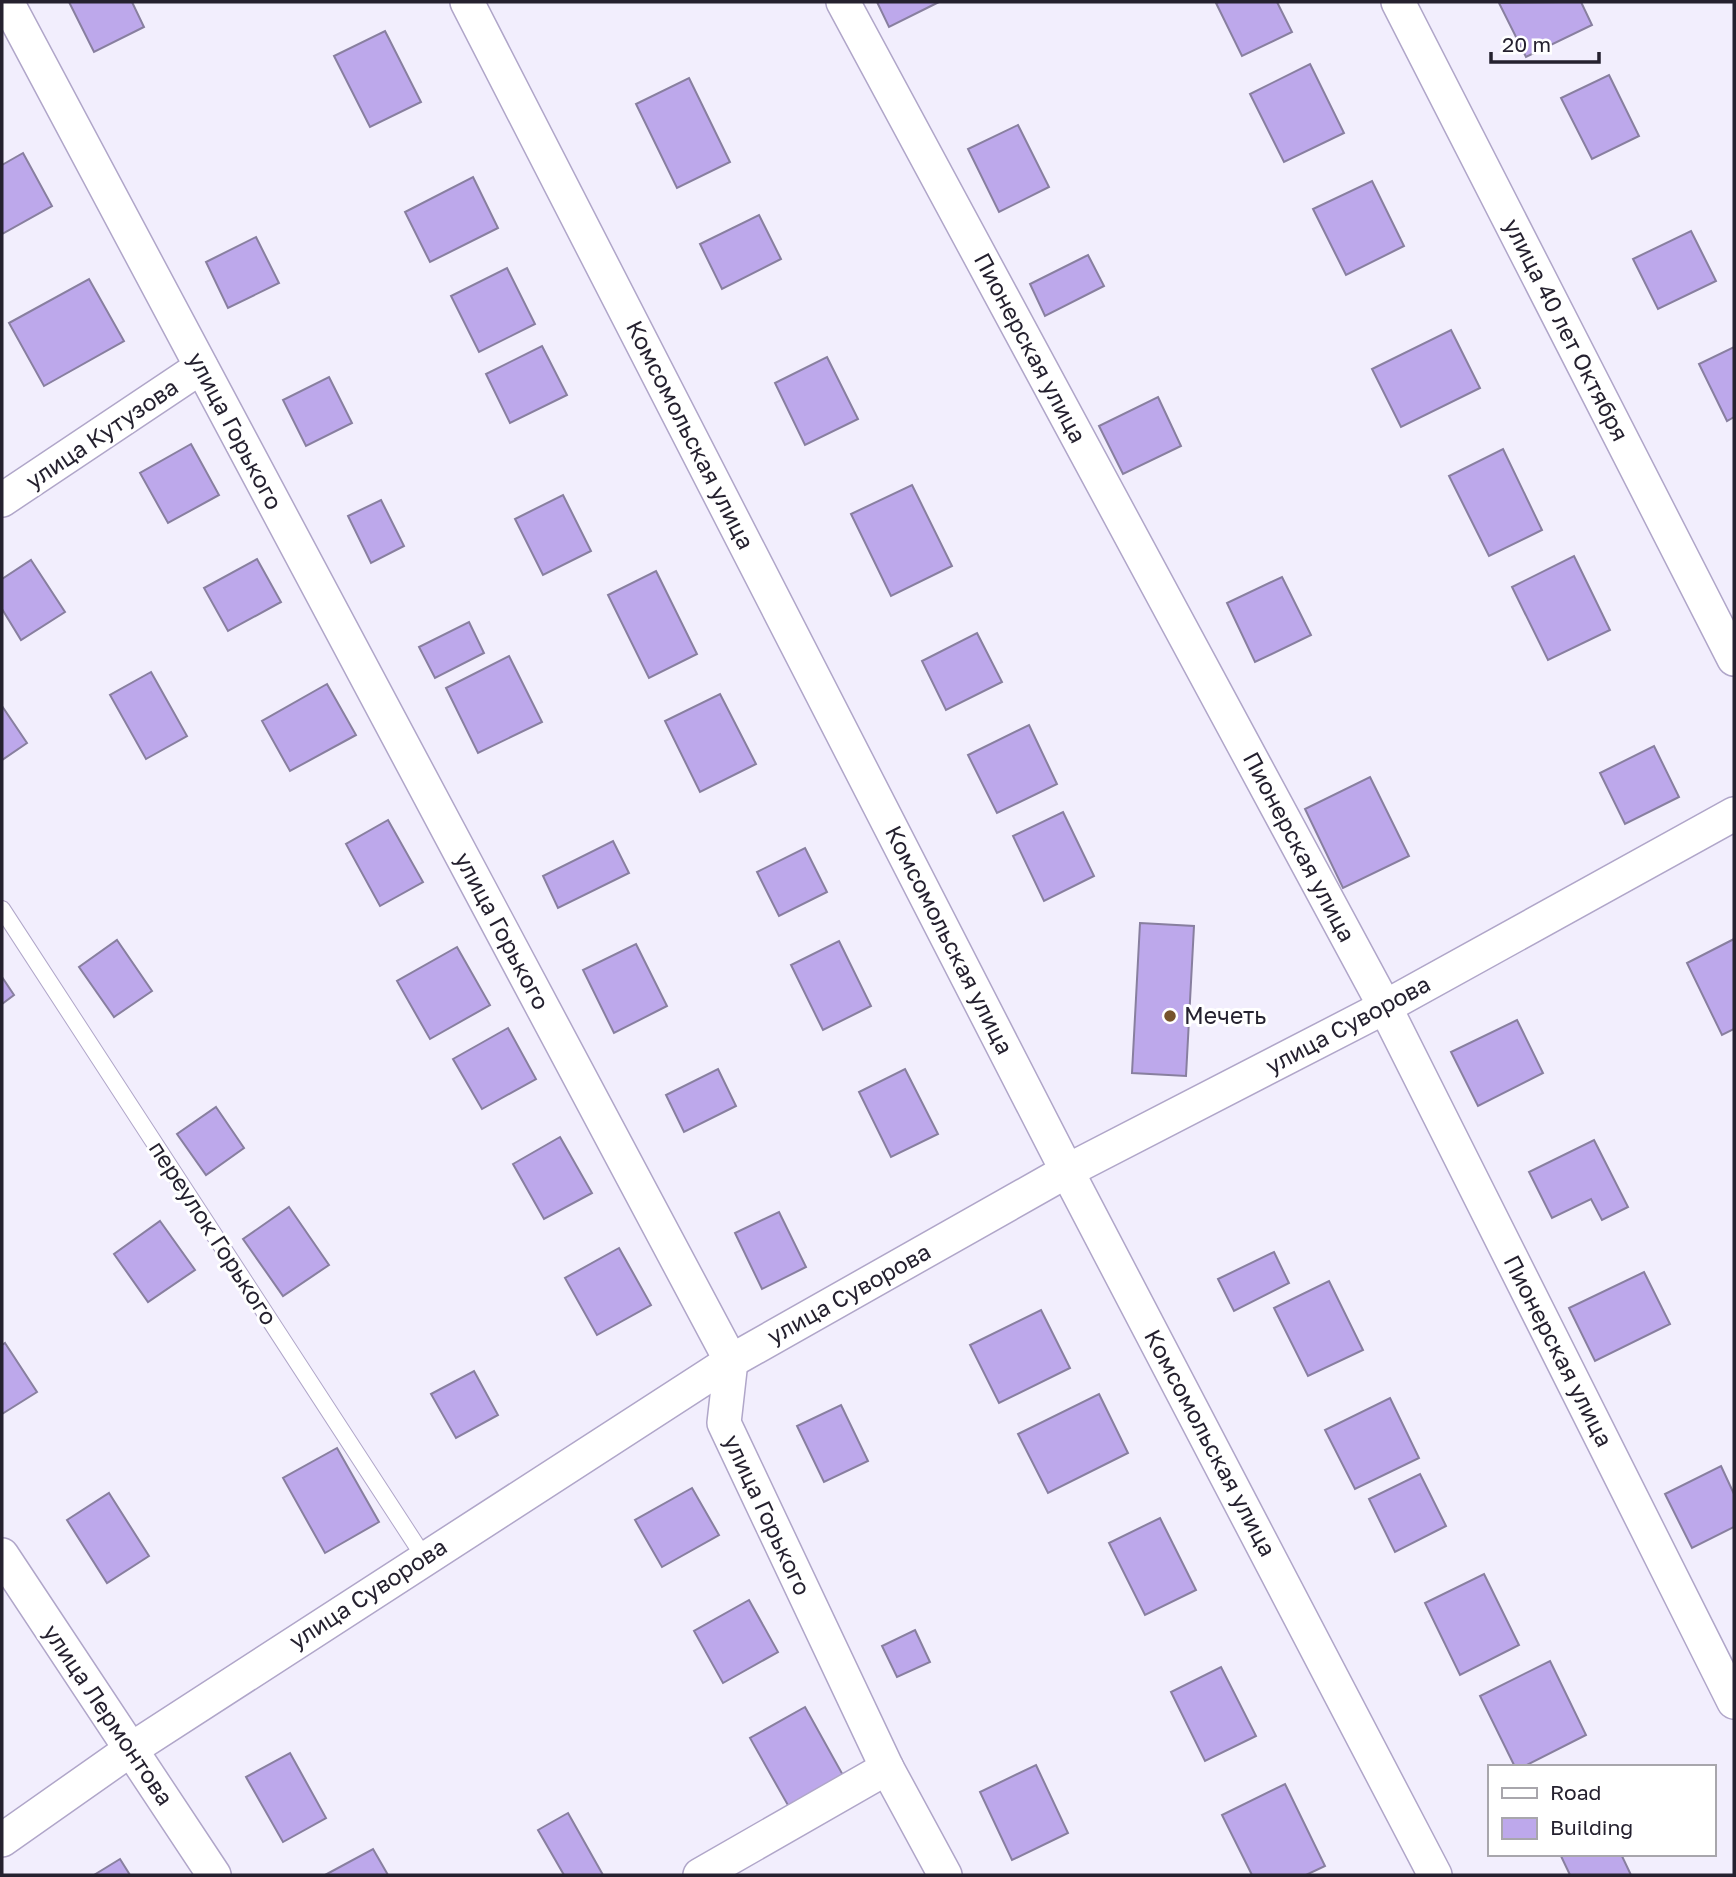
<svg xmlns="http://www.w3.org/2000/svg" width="1736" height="1877" viewBox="0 0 1736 1877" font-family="'Golos Text',sans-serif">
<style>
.building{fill:#bda8eb;stroke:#887f9f;stroke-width:2}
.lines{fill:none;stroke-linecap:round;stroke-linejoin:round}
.service-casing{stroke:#b0a6c9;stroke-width:18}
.minor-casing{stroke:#b0a6c9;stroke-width:36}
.service{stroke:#fff;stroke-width:16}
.minor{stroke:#fff;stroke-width:33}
.poi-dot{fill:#76532c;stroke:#fff;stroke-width:2.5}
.labels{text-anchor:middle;stroke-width:6;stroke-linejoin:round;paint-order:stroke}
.street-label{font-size:23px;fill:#25212f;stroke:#fff}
.poi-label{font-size:23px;fill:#25212f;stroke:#fff;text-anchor:start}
</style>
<rect width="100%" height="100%" fill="#f2eefd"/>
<g class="building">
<polygon points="69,2 132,2 144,27 94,52"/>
<polygon points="877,2 939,2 889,27"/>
<polygon points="1219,2 1277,2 1292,32 1242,56 1216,3"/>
<polygon points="1581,2 1592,25 1526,57 1499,3"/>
<polygon points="385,31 421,102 370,127 334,56"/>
<polygon points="1310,64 1344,133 1284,162 1250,94"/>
<polygon points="1609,75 1639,136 1592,159 1561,98"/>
<polygon points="689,78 730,162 677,188 636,104"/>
<polygon points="1018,125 1049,187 999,212 968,149"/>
<polygon points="23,153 52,206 2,234 2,165"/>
<polygon points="473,177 498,228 430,262 405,212"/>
<polygon points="1372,181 1404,246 1346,275 1313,209"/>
<polygon points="759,215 781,259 722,289 700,244"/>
<polygon points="1691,231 1716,281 1658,309 1633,259"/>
<polygon points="256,237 279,283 228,308 206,262"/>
<polygon points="1088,255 1104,286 1045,316 1030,284"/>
<polygon points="507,268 535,324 479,352 451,296"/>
<polygon points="89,279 124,341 44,386 9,323"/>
<polygon points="1451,330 1480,388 1401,427 1372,369"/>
<polygon points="542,346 567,395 510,423 486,374"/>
<polygon points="1734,347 1734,417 1727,421 1699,364"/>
<polygon points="827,357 858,419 805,445 775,383"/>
<polygon points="329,377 352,423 306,446 283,400"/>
<polygon points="1158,397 1181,446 1123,474 1099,426"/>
<polygon points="191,444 219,495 168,523 140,473"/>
<polygon points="1503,449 1542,530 1489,556 1449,476"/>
<polygon points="912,485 952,566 891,596 851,514"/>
<polygon points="563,495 591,551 543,575 515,519"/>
<polygon points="381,500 404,546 371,563 348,516"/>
<polygon points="1574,556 1610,630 1548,660 1512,587"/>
<polygon points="257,559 281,602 228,631 204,588"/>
<polygon points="31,560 65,612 21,640 2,609 2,579"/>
<polygon points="656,571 697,654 649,678 608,595"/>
<polygon points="1282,577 1311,635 1255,662 1227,603"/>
<polygon points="469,622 484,653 435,678 419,647"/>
<polygon points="977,633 1002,682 946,710 922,661"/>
<polygon points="509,656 542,722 478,753 446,688"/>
<polygon points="151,672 187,736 146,759 110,695"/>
<polygon points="327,684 356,735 290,771 262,721"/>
<polygon points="720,694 756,764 700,792 665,721"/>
<polygon points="2,706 27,743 2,760"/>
<polygon points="1029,725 1057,784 997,813 968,755"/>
<polygon points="1654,746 1679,797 1625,824 1600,773"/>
<polygon points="1370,777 1409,856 1343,888 1305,809"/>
<polygon points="1063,812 1094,876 1044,901 1013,836"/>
<polygon points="388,820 423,882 380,906 346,844"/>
<polygon points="613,841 629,873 558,908 543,876"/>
<polygon points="805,848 827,892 779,916 757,872"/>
<polygon points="1140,923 1194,926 1186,1076 1132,1073"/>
<polygon points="1734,939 1734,1029 1722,1035 1687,963"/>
<polygon points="117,940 152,991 114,1017 79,967"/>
<polygon points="839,941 871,1006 823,1030 791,965"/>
<polygon points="636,944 667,1006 614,1033 583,970"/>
<polygon points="457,947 490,1005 430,1039 397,981"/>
<polygon points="2,977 14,995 2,1004"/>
<polygon points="1517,1020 1543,1073 1478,1106 1451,1052"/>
<polygon points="508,1028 536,1079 482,1109 453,1059"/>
<polygon points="718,1069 736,1106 684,1132 666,1095"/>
<polygon points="905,1069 938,1134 891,1157 859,1092"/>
<polygon points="216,1107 244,1148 206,1175 177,1134"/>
<polygon points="560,1137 592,1193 544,1219 513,1164"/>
<polygon points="1594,1140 1628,1207 1602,1220 1591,1199 1552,1218 1529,1172"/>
<polygon points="289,1207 329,1265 283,1296 243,1239"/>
<polygon points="779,1212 806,1267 762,1289 735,1233"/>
<polygon points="160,1221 195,1270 148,1302 114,1254"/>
<polygon points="619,1248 651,1305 597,1335 565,1278"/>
<polygon points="1274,1252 1289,1283 1234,1311 1218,1279"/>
<polygon points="1644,1272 1670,1324 1595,1361 1569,1308"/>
<polygon points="1329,1281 1363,1350 1308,1376 1274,1308"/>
<polygon points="1041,1310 1070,1368 999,1403 970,1345"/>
<polygon points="5,1343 37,1392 2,1414 2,1345"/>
<polygon points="474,1371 498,1415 456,1438 431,1394"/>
<polygon points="1099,1394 1128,1453 1048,1493 1018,1434"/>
<polygon points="1390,1398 1419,1458 1355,1489 1325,1430"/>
<polygon points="841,1405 868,1461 824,1482 797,1426"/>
<polygon points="337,1448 379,1522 325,1553 283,1478"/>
<polygon points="1721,1466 1734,1494 1734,1527 1692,1548 1665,1494"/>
<polygon points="1420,1474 1446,1526 1395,1552 1369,1499"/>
<polygon points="692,1488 719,1535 662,1567 635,1520"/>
<polygon points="109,1493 149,1556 107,1583 67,1520"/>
<polygon points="1160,1518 1196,1590 1145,1615 1109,1543"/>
<polygon points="1484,1574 1519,1645 1460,1675 1425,1603"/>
<polygon points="749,1600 778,1652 723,1683 694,1631"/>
<polygon points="915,1630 930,1662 897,1677 882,1646"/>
<polygon points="1550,1661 1586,1735 1523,1767 1515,1767 1480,1696"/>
<polygon points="1221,1667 1256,1736 1205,1761 1171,1692"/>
<polygon points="805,1707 844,1777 789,1807 750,1738"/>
<polygon points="290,1753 326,1818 283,1842 246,1777"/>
<polygon points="1036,1765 1068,1833 1012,1860 980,1792"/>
<polygon points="1285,1784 1325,1866 1306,1875 1252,1875 1222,1815"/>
<polygon points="568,1813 603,1875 564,1875 538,1830"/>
<polygon points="373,1849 388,1875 325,1875"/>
<polygon points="1560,1854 1621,1854 1631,1875 1570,1875"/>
<polygon points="120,1859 130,1875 94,1875"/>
</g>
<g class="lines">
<g class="service-casing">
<polyline id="service" points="2,909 424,1557"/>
</g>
<g class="minor-casing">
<g id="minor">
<polyline points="7,2 731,1361 724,1423 887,1768 945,1875"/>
<polyline points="467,2 1067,1171 1435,1875"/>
<polyline points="843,2 1385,1007 1734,1702"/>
<polyline points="1398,2 1734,659"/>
<polyline points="2,500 201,367"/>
<polyline points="2,1555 214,1875"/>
<polyline points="2,1840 130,1750 731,1361 1067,1171 1385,1007 1734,814"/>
<polyline points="700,1875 887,1768"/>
</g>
</g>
<use href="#service" class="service"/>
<use href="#minor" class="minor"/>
</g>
<circle class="poi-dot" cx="1170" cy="1016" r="7"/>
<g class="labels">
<g class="street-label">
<text transform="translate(1566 330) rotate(63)" y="8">улица 40 лет Октября</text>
<text transform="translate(1030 348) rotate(62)" y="8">Пионерская улица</text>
<text transform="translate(235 431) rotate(62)" y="8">улица Горького</text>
<text transform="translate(102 434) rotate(-34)" y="8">улица Кутузова</text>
<text transform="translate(690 435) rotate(63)" y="8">Комсомольская улица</text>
<text transform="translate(1299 847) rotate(62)" y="8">Пионерская улица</text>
<text transform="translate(502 931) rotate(62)" y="8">улица Горького</text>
<text transform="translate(949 940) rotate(63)" y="8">Комсомольская улица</text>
<text transform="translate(1348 1025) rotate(-28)" y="8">улица Суворова</text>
<text transform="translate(213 1233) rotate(57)" y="8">переулок Горького</text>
<text transform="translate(849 1294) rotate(-29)" y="8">улица Суворова</text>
<text transform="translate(1558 1351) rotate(63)" y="8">Пионерская улица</text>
<text transform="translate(1210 1443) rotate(62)" y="8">Комсомольская улица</text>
<text transform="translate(767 1515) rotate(65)" y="8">улица Горького</text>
<text transform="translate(368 1594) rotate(-33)" y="8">улица Суворова</text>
<text transform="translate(108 1715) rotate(56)" y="8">улица Лермонтова</text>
</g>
<g class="poi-label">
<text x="1184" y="1024">Мечеть</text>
</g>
</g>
<rect width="1736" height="1877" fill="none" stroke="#25212f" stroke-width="7"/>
<rect x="1488" y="1765" width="228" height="91" fill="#ffffff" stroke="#a8a6ac" stroke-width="2"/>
<rect x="1502" y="1788" width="35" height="10" fill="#ffffff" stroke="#a8a6ac" stroke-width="2"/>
<text x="1550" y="1800" font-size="21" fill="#25212f">Road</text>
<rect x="1502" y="1818" width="35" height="21" fill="#bda8eb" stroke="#a8a6ac" stroke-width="2"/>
<text x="1550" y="1835" font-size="21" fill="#25212f">Building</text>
<path d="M1491 52v10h108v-10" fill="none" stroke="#25212f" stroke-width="3.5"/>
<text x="1502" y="52" font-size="21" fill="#25212f" stroke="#ffffff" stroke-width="5" paint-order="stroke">20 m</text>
</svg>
